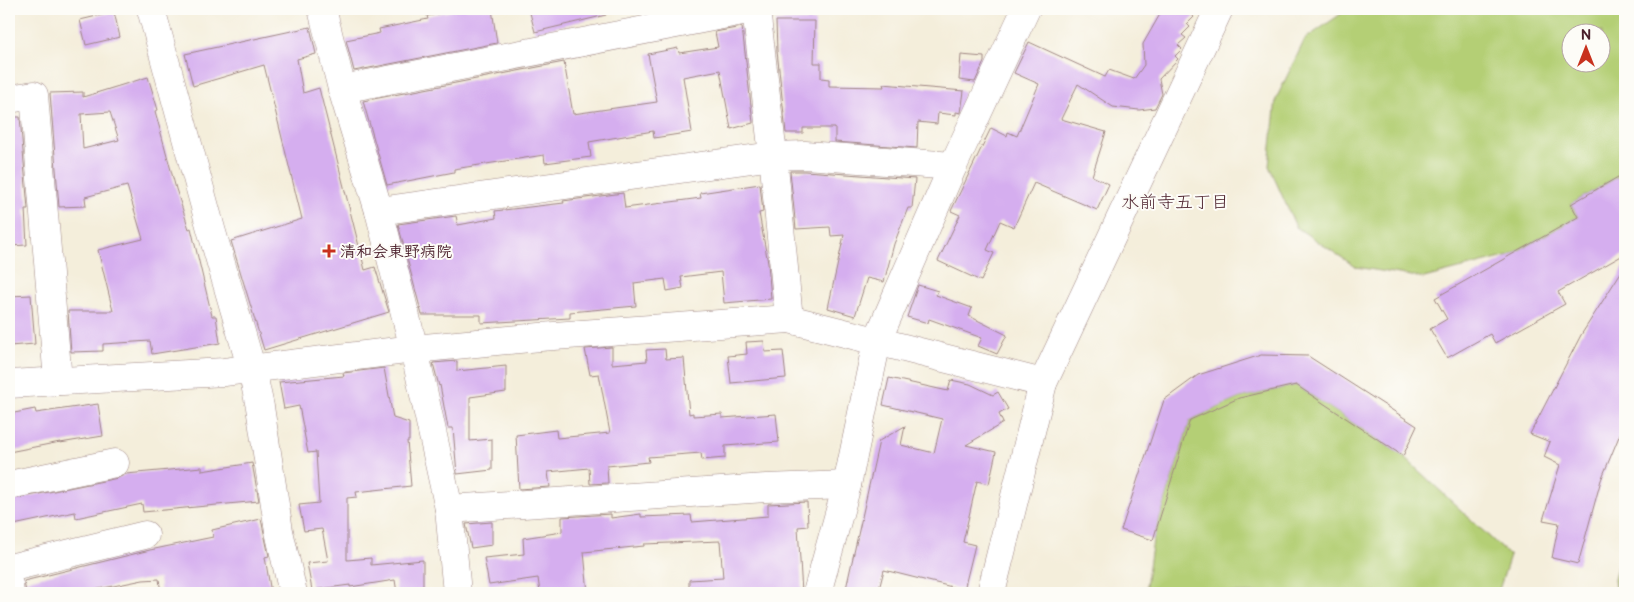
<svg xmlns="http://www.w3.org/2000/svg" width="1634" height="602" viewBox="0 0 1634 602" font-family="'Balsamiq Sans','Klee One',sans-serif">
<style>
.pitch{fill:#b4cf74;stroke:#7f7750;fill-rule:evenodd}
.building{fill:#d5aeef;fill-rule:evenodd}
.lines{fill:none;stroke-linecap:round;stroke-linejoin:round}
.minor-casing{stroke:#9f8683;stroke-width:29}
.minor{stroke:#fff;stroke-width:28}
.poi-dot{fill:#c8321e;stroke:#fdfcf7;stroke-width:2}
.labels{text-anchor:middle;stroke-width:4;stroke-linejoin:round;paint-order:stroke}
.poi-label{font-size:16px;font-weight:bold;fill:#4a1f2b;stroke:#fdfcf7;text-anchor:start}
.neighbourhood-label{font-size:18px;fill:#4a1f2b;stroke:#fdfcf7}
</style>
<rect width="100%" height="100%" fill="#fdfcf7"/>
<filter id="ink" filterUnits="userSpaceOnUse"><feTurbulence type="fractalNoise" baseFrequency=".02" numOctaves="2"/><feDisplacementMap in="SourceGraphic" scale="10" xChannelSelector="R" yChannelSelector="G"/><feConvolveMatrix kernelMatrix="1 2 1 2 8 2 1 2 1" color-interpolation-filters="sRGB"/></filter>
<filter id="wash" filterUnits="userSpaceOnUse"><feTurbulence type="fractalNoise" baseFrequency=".0096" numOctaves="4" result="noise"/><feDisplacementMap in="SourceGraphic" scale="20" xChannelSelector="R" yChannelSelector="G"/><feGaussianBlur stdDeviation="1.12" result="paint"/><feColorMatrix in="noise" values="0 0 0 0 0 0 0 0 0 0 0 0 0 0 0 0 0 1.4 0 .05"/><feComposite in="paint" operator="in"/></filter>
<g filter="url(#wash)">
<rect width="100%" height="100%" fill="#f4eedb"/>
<g class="pitch">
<path d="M 1348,9 L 1625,9 L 1625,173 L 1571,204 L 1578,217 L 1509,256 L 1424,278 L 1356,267 L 1296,227 L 1269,166 L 1276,99 L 1305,39 ZM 1572,32 L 1602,32 L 1602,62 L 1572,62 Z"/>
<polygon points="1296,385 1403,456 1510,556 1498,593 1145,593 1153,540 1190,420 1239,398"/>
<polygon points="1625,536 1625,593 1616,593 1614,579"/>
</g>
<g id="blocks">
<g class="building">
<polygon points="461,9 492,9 497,43 354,71 346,40 380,33 379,29 428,19 427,16"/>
<polygon points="529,9 606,9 606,15 535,32"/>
<polygon points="1163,9 1186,9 1194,17 1187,24 1190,27 1182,35 1186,38 1178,45 1182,49 1175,56 1178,59 1159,79 1162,94 1155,108 1139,110 1113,107 1078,84 1061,119 1106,132 1092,176 1109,184 1097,210 1034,183 1014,227 1000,221 987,250 994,253 981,281 938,261 960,215 951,211 991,128 1007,136 1008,132 1017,136 1039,84 1014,73 1029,42 1105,77 1109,70 1134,79 1144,65 1143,44"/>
<polygon points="114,12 120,37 86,45 80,20"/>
<polygon points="776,21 815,21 814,63 821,63 821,78 829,79 829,86 884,87 883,84 964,91 961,113 956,112 956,115 938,113 937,124 918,122 917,148 835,142 835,128 803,128 803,133 786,133 777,51"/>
<polygon points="310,27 316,54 297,59 303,93 319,88 365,270 375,267 389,312 264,350 231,241 302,219 264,65 193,86 185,54"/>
<polygon points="742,27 753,123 731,129 720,70 683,77 692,132 654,138 653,131 589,142 591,157 545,163 544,155 454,169 454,172 387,185 363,101 564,62 573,114 657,102 648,54 678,48 679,53 718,47 715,32"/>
<polygon points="961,55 984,57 984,62 975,82 959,80"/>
<path d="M 148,77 L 158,110 L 155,111 L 176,189 L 189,229 L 191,228 L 212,316 L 216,316 L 220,343 L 152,354 L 150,341 L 103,344 L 103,351 L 71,352 L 68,311 L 113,311 L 98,250 L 143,239 L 127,186 L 85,197 L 86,206 L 59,207 L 50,93 L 83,92 L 83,97 ZM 110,112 L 119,140 L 83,149 L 81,114 Z"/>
<polygon points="9,117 20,117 28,209 25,209 27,245 9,246"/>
<polygon points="790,171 805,171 915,179 912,208 908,208 894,244 884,282 867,278 855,316 828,308 844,235 831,236 830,227 796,229"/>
<polygon points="1625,173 1625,254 1558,292 1565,304 1495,343 1490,334 1447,358 1430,329 1447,319 1435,298 1578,217 1571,204"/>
<polygon points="760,184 763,212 759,213 768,263 771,299 724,303 721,272 681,277 683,288 667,291 665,279 634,283 636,306 570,312 570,318 481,323 481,315 422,315 398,224 456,216 458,225 496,218 495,211 564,203 563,201 623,193 625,208 701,198 700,193"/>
<polygon points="1625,266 1625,422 1601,480 1578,564 1552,558 1559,523 1543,520 1560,465 1544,457 1550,442 1530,434 1581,335"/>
<polygon points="918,285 938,291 936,295 972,308 969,316 1007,335 997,354 978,346 982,338 929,319 928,323 907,317"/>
<polygon points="31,295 35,344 9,346 9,296"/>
<polygon points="764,341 765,352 783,351 786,378 731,383 728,356 747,354 746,342"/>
<polygon points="612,347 612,364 647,361 646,350 665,349 666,359 684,358 689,414 693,413 693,416 722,414 722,418 776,414 779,442 725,446 725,458 702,460 701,453 648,457 649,462 607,466 608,483 590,484 589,468 548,472 550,487 519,489 516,435 556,430 557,438 610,433 599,374 590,375 585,349"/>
<polygon points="1261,355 1308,356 1417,426 1403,456 1296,385 1239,398 1190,420 1153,540 1121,530 1164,400 1198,375"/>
<polygon points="457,361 457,371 506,366 506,392 470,397 470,441 492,439 492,470 457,474 453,428 448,428 440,385 439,386 433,363"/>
<polygon points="384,368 393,418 409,423 409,441 407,441 411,486 356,492 357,497 347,498 347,560 371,558 371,565 423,560 423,593 397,593 395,580 350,587 350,585 312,590 307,563 328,561 322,529 304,531 299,505 319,503 316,452 308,453 299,406 284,409 279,382 344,376 343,373"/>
<polygon points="889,378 948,391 951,380 970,384 993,395 998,392 1008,409 999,414 1003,423 966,445 996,452 989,484 977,481 963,542 975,545 964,590 884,570 878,593 845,593 879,441 905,426 901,445 934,453 942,419 883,405"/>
<polygon points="98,404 103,436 60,443 60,442 9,452 9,414 35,409 36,413"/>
<polygon points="252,463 259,501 143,512 142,504 76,518 75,512 9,526 9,500 118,478 126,474 202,467 202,471"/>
<polygon points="807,502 808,526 798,527 802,593 689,593 689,580 723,578 720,541 644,544 644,546 584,552 588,593 540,593 538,578 489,585 484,558 524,554 523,538 562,532 562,517 611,514 611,518 641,514 641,517 691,515 692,522 768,516 768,504"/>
<polygon points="261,519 269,556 265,557 271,593 161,593 159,579 143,580 79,593 26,593 24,581 150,550 213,537 212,530"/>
<polygon points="492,522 492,545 471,548 466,524"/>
</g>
</g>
</g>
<g filter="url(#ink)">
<use href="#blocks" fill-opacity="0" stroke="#9f8683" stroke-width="1"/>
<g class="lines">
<g class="minor-casing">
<g id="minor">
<polyline points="151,9 211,229 252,370 260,407 279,531 293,593"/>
<polyline points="322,9 342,89 379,211 414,349 449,509 457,593"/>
<polyline points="756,9 773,156 789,319"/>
<polyline points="342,89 753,9"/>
<polyline points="9,99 34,95 58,381"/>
<polyline points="379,211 773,156 805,155 953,166"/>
<polyline points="9,384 224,372 414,349 540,337 789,319 1043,383"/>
<polyline points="9,485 115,463"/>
<polyline points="449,509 766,488 847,485"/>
<polyline points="9,568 145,535"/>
<polyline points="9,585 10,593"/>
<polyline points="817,593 847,485 877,341 953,166 1026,9"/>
<polyline points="991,593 1043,383 1219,9"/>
</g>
</g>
<use href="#minor" class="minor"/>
</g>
</g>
<path class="poi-dot" d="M326.5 243.5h5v5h5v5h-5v5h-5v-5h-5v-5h5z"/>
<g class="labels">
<g class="poi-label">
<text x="340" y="257">清和会東野病院</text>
</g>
<g class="neighbourhood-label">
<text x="1175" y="208">水前寺五丁目</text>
</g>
</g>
<rect width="1634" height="602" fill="none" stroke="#fdfcf7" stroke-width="30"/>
<g transform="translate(1586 48)"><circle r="24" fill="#fdfcf7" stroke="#b5a4a5"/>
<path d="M0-4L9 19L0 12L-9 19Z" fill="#c8321e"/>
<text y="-8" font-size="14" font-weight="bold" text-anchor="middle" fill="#4a1f2b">N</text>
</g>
</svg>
